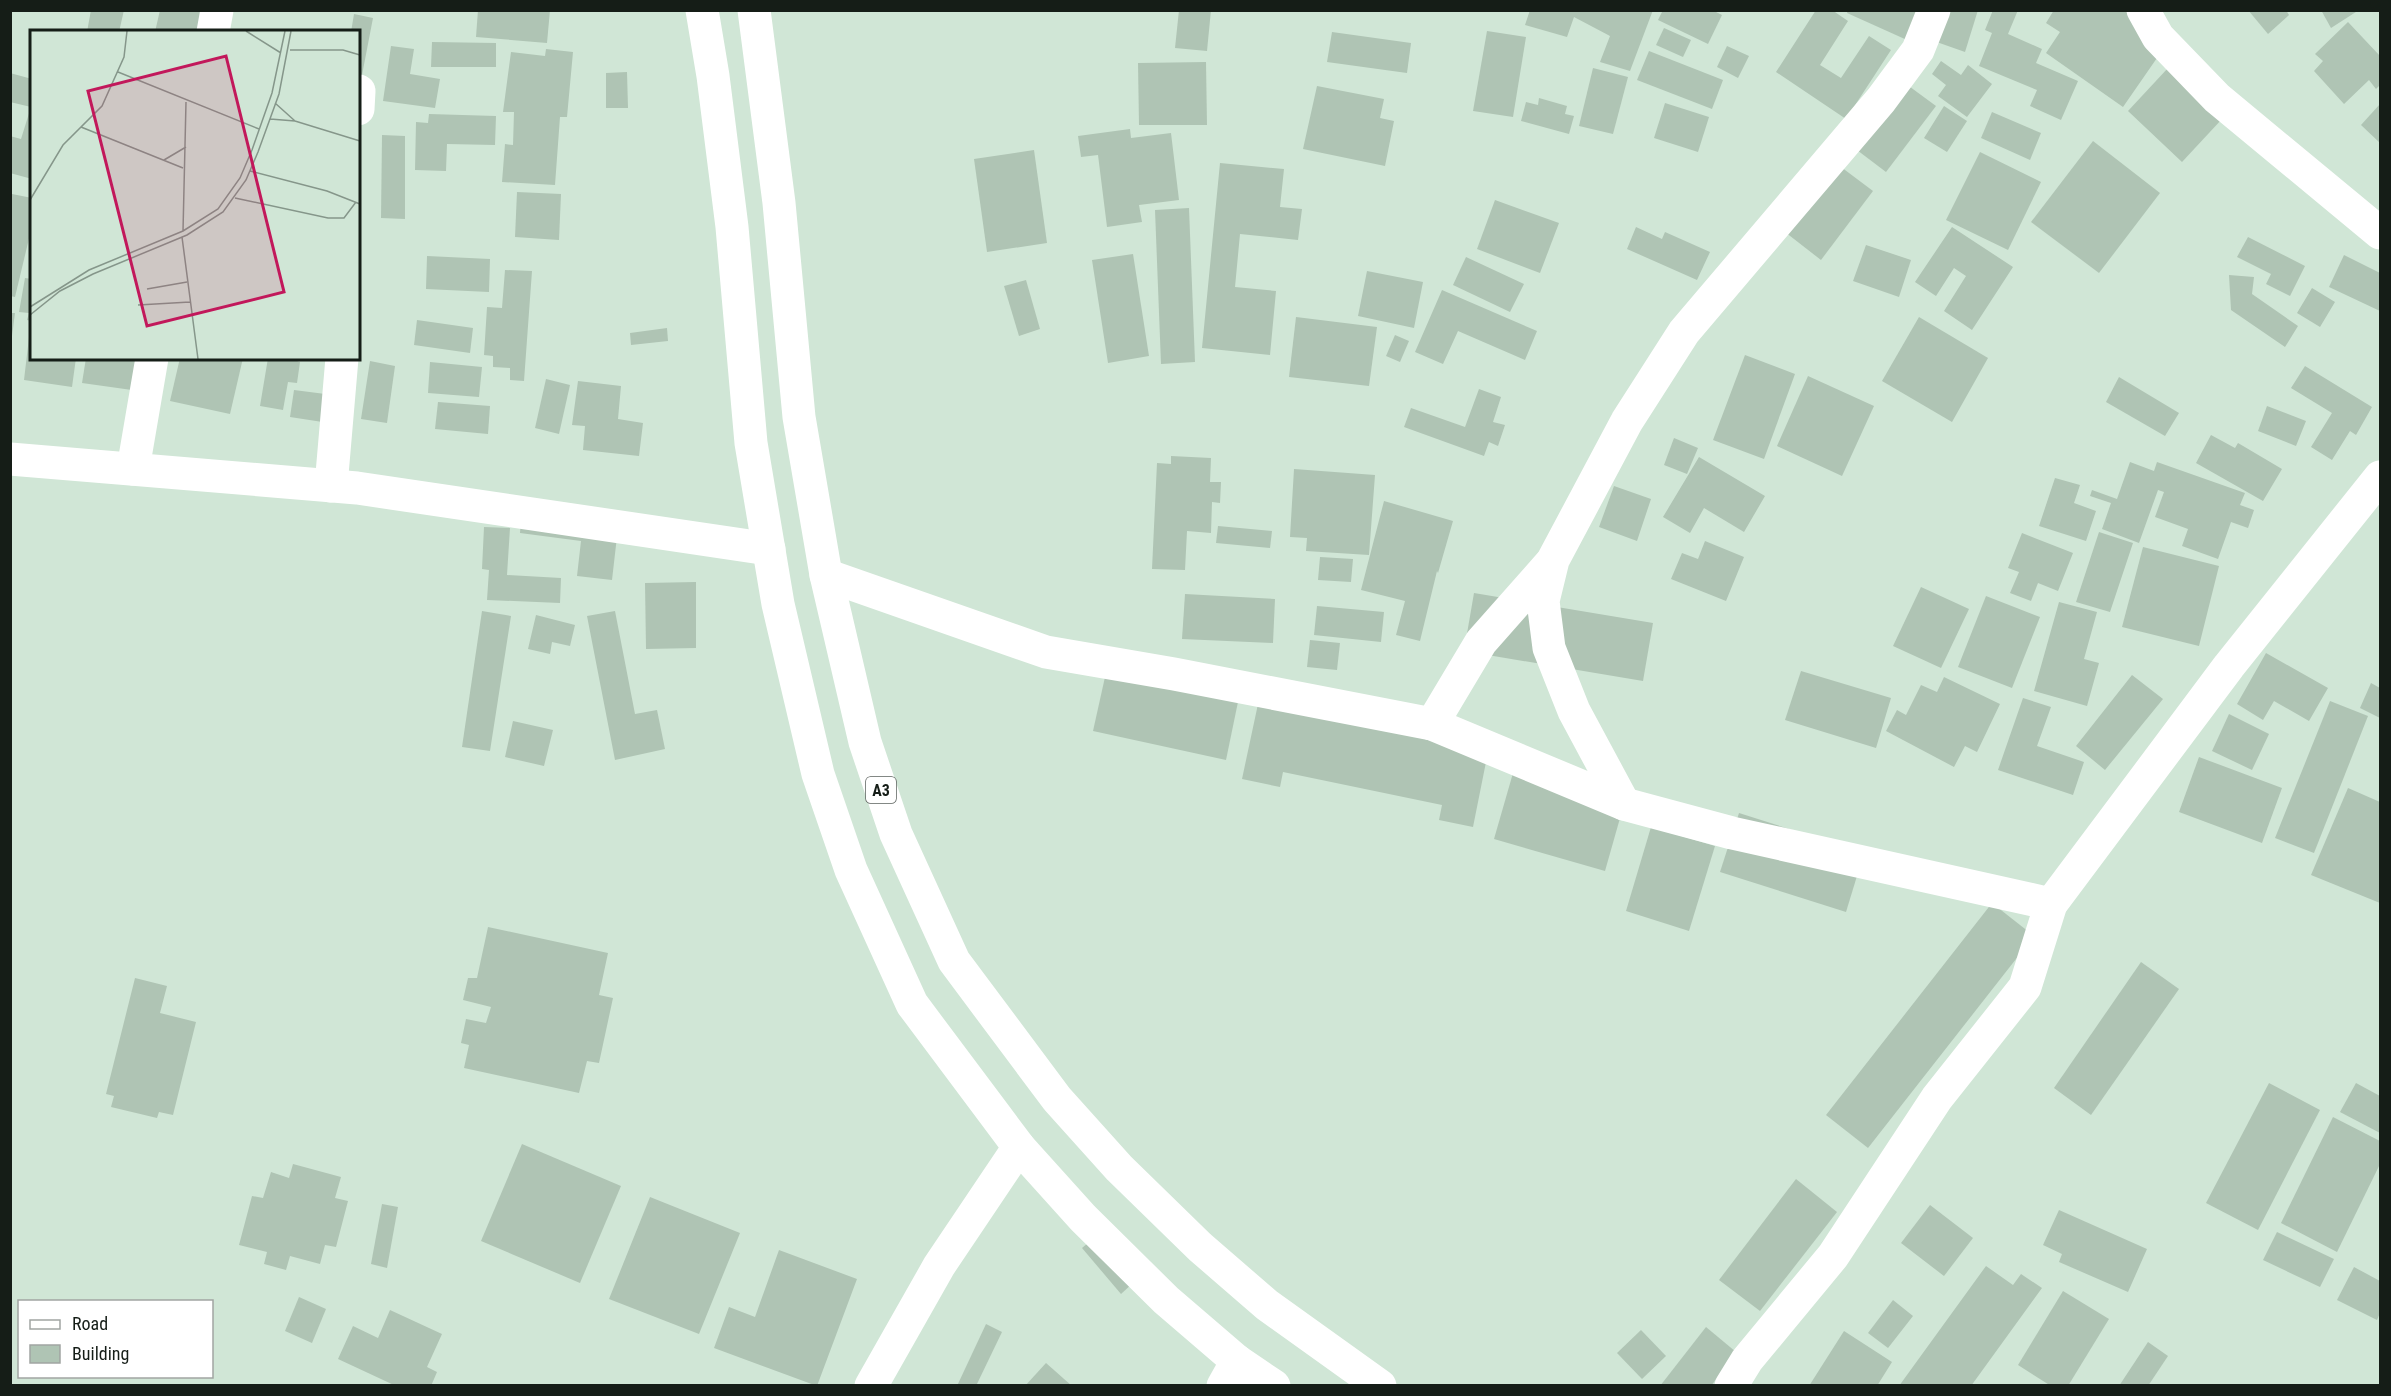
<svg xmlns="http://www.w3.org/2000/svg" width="2391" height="1396" viewBox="0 0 2391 1396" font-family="'Roboto Condensed',sans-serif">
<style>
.building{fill:#afc4b4}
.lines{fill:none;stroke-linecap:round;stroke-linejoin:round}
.minor{stroke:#fff;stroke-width:33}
.highway{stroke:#fff;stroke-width:33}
.labels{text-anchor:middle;stroke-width:4.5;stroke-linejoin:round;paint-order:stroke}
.shield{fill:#fff;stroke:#5b615d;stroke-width:1.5}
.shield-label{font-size:16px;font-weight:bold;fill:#151d17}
.inset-road{fill:none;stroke:#85968a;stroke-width:1.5}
.view{fill:#c2185b;fill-opacity:0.15;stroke:#c2185b;stroke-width:3}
.inset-edge{fill:none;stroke:#151d17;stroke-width:3}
</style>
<rect width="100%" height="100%" fill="#d0e6d6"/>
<g class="building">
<polygon points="91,10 124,10 119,32 87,32"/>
<polygon points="160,10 210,10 205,32 155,32"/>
<polygon points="478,10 550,10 547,43 476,37"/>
<polygon points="1179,10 1211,10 1207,51 1175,48"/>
<polygon points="1530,10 1653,10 1630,71 1600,62 1610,36 1574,17 1567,37 1525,25"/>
<polygon points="1663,10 1712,10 1722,15 1708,44 1658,20"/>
<polygon points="1816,10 1832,10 1848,21 1820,65 1841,78 1869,36 1891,50 1846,119 1776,72"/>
<polygon points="1848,10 1921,10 1907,40 1847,13"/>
<polygon points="1941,10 1978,10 1965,52 1931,40"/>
<polygon points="1993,10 2018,10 2008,34 2042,49 2036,63 2078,81 2061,120 2030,106 2037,90 1979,66 1992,33 1985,30"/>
<polygon points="2054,10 2144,10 2175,32 2123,107 2046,53 2060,32 2046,23"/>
<polygon points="2248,10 2286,10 2289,15 2268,34"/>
<polygon points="2321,10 2359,10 2331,28"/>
<polygon points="354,14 373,18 362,75 358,74 358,32 351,32"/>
<polygon points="2348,22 2380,56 2380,85 2376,89 2369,80 2344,104 2314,71 2323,61 2315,54"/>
<polygon points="1664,28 1691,40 1683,57 1656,45"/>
<polygon points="1487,31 1526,37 1513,117 1473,111"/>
<polygon points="1332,32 1411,43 1407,73 1327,62"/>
<polygon points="432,42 496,43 496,67 431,67"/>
<polygon points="391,46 414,49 410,74 440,79 435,108 383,101"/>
<polygon points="1727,46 1749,56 1738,78 1717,67"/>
<polygon points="546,49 573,52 567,117 560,117 555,185 502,182 505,144 513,145 514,112 503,112 511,52 545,56"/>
<polygon points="1649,51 1723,80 1712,109 1637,80"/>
<polygon points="1941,61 1961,75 1968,65 1992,84 1967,117 1938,96 1946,85 1932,74"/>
<polygon points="1206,62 1207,125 1139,125 1138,63"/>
<polygon points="1593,68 1628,77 1613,134 1579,126"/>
<polygon points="2168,68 2222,119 2182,162 2128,111"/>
<polygon points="627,72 628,108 606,108 606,73"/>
<polygon points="10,73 32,79 32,179 10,173 10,136 21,139 31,107 10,102"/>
<polygon points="1902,81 1936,106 1886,172 1853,147"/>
<polygon points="1317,86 1384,99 1380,118 1394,121 1385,166 1303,149"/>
<polygon points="1539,98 1567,106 1565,114 1574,116 1569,134 1521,121 1526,102 1538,105"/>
<polygon points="1665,103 1709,117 1698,152 1654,138"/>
<polygon points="2380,104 2380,143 2361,125"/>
<polygon points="1944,106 1967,121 1947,152 1924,138"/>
<polygon points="1992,112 2041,133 2030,160 1981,138"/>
<polygon points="429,114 496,116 495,145 447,144 446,171 415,170 416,122 428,123"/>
<polygon points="1130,129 1131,138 1171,133 1179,200 1139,205 1142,222 1107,227 1098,155 1081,157 1078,136"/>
<polygon points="382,135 405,136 405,219 381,218"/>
<polygon points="2093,141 2160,193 2099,273 2031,222"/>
<polygon points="1034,150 1047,243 987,252 974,159"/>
<polygon points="1980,152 2041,182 2008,250 1946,220"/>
<polygon points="1220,163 1284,169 1280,207 1302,209 1298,240 1240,234 1235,287 1276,291 1270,355 1202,348"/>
<polygon points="1837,164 1873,191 1821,260 1785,232"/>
<polygon points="517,192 561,194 559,240 515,237"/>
<polygon points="12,194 32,198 32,226 15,297 10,296"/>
<polygon points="1495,200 1559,223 1540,273 1477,249"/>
<polygon points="1189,208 1195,362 1161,364 1155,210"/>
<polygon points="1636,227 1662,239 1665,232 1710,252 1697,280 1627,249"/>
<polygon points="1952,227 2013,267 1972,330 1944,311 1966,276 1954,268 1936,296 1915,282"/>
<polygon points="2248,237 2305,266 2290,296 2266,284 2271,274 2237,257"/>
<polygon points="1866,245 1911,260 1899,297 1853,281"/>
<polygon points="1133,254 1149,356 1108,363 1092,260"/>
<polygon points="2344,255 2380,273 2380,311 2329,287"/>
<polygon points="427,256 490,259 489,292 426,289"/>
<polygon points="1466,257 1524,284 1510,312 1453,285"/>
<polygon points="505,270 532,271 524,381 510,380 510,368 493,367 493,356 484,355 487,307 502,308"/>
<polygon points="1367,271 1423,282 1414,328 1358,316"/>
<polygon points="2229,275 2254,277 2252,294 2298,326 2285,347 2231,310"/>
<polygon points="25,278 32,279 32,321 27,320 29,313 19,312"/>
<polygon points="1026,280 1040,329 1019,336 1004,286"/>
<polygon points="2312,288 2335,302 2320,327 2297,313"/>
<polygon points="1442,290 1537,331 1525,360 1458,331 1443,364 1415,352"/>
<polygon points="10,313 15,313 12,336 10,336"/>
<polygon points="1296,317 1377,327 1369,386 1289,377"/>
<polygon points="1919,317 1988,358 1952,422 1882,381"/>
<polygon points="417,320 473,328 470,353 414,345"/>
<polygon points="667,328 668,341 631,345 630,333"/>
<polygon points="30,329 32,358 76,358 72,387 24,380"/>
<polygon points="1395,335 1409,341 1400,362 1386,356"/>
<polygon points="1745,355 1795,374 1764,459 1713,440"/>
<polygon points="86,358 144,358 139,391 82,383"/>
<polygon points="180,358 243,358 230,414 170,401"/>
<polygon points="268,358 288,358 300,362 297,383 288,382 283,410 260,406"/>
<polygon points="370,361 395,366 387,423 361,419"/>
<polygon points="430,362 482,367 479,397 428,393"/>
<polygon points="2305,366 2372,407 2356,435 2350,431 2332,460 2311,447 2332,413 2291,388"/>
<polygon points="1808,376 1874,406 1842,476 1777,446"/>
<polygon points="2119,377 2179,413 2165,436 2106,402"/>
<polygon points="546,379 570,385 559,434 535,428"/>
<polygon points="578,381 621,386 618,419 643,423 639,456 583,450 585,426 572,425"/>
<polygon points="1479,389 1501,397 1493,422 1505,425 1498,446 1489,442 1484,456 1404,427 1411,408 1465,427"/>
<polygon points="294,390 333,395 329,423 290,417"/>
<polygon points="438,402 490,406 488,434 435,429"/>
<polygon points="2267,406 2306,421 2296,446 2258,431"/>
<polygon points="2211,435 2235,448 2238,443 2282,469 2263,501 2196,463"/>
<polygon points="1674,438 1698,448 1687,474 1664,465"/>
<polygon points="1171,456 1211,458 1210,482 1221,482 1220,503 1212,502 1211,533 1187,531 1185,570 1152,569 1157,463 1171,464"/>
<polygon points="1699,457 1765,496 1744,532 1704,508 1690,533 1663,517"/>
<polygon points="2130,462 2154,471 2157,462 2245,493 2240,505 2254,510 2248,528 2231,522 2218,559 2182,546 2188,529 2155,517 2164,492 2158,490 2139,543 2102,529 2111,503 2090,496 2092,490 2117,499"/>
<polygon points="1294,469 1375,475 1369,555 1306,551 1307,538 1290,537"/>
<polygon points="2055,478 2080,485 2074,503 2096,511 2086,541 2039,526"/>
<polygon points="1614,486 1651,499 1637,541 1599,527"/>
<polygon points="1384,501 1453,521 1438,573 1437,571 1420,641 1396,635 1405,601 1361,590"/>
<polygon points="522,507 619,519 612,580 577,576 581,541 520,533"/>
<polygon points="1218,526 1272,531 1270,548 1216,543"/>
<polygon points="484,527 510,528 507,575 561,578 560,603 487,600 489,570 482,569"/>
<polygon points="2099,532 2133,543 2110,612 2076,602"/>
<polygon points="2022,533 2073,553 2058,591 2038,583 2031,601 2010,593 2019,572 2008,568"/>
<polygon points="1705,541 1744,557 1726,601 1671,579 1682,553 1698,559"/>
<polygon points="2143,547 2219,566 2199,646 2122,627"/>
<polygon points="1320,557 1353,559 1351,582 1318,580"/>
<polygon points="696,582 696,648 646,649 645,583"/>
<polygon points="1921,587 1969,609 1941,668 1893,646"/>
<polygon points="1474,593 1653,623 1643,681 1464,651"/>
<polygon points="1185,594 1275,599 1273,643 1182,639"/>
<polygon points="1986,596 2040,617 2012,688 1958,667"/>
<polygon points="2059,602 2097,612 2084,659 2099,663 2087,706 2034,691"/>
<polygon points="1317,606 1384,612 1381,642 1314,635"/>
<polygon points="482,611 511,616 490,751 462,747"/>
<polygon points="615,611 635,714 657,710 665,749 615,760 587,616"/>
<polygon points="536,615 575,625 570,646 552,642 550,654 528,649"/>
<polygon points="1310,640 1340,643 1337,670 1307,667"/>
<polygon points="2266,653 2328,688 2309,721 2274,701 2263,720 2237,704"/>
<polygon points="1107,668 1239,697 1226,760 1093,731"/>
<polygon points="1801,671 1891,698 1876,748 1785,720"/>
<polygon points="2132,675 2163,699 2105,770 2076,746"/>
<polygon points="1944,677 2000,704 1977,752 1965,746 1954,767 1886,731 1897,710 1906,715 1921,685 1937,692"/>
<polygon points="2371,683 2380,688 2380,718 2360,708"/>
<polygon points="2023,698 2051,707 2037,746 2084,762 2073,795 1998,770"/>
<polygon points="2330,701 2368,716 2314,853 2275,838"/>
<polygon points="1258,704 1488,752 1473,827 1439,820 1442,805 1283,772 1280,787 1242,779"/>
<polygon points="2229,714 2269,734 2252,770 2212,751"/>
<polygon points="513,721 553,730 544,766 505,757"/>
<polygon points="2199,757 2282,788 2262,843 2179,812"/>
<polygon points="1513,773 1624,804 1605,871 1494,839"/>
<polygon points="2348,788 2380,802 2380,903 2311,875"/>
<polygon points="1739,813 1864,853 1846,912 1720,872"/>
<polygon points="1651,827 1715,846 1689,931 1626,911"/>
<polygon points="1992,903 2034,936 1868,1148 1826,1115"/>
<polygon points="488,927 608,953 599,995 613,998 599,1063 587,1061 579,1093 464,1068 469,1045 461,1043 466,1019 486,1023 491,1007 463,1000 468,978 477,978"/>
<polygon points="2141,962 2179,989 2091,1115 2054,1088"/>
<polygon points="135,978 167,986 160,1013 196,1022 173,1115 159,1112 157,1118 111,1107 114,1096 106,1094"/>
<polygon points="2269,1083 2320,1110 2258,1230 2206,1203"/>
<polygon points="2356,1083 2380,1096 2380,1133 2340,1112"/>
<polygon points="2333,1117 2380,1141 2380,1164 2337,1252 2281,1223"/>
<polygon points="522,1144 621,1186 580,1283 481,1241"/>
<polygon points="293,1164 341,1177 335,1198 348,1201 336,1247 325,1245 320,1264 290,1256 286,1270 264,1264 267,1252 239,1245 252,1196 263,1198 271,1172 289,1178"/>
<polygon points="1796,1179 1837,1212 1760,1311 1719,1280"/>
<polygon points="650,1197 740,1233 699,1334 609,1299"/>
<polygon points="382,1204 398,1207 387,1268 371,1264"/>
<polygon points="1930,1205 1973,1238 1944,1276 1901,1243"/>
<polygon points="2059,1210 2147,1249 2128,1292 2059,1262 2062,1254 2043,1245"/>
<polygon points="2277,1232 2334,1259 2320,1287 2263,1260"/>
<polygon points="1094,1238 1133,1283 1121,1294 1082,1248"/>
<polygon points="779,1250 857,1279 817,1386 714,1348 729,1307 755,1317"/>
<polygon points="1986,1266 2013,1285 2021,1274 2042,1288 1971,1386 1899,1386"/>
<polygon points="2354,1267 2380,1281 2380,1313 2377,1320 2337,1300"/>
<polygon points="2063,1291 2109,1319 2068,1386 2051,1386 2018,1365"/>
<polygon points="299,1297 326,1309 312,1343 285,1331"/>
<polygon points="1893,1300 1913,1316 1888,1348 1868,1333"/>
<polygon points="390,1310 442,1334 427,1367 437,1372 431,1386 396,1386 338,1359 353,1326 378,1338"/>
<polygon points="986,1324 1002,1332 976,1386 957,1386"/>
<polygon points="1706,1327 1736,1352 1711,1386 1660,1386"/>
<polygon points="1641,1330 1666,1356 1642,1379 1617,1353"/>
<polygon points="1844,1331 1892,1362 1877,1386 1809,1386"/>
<polygon points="2148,1342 2168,1356 2148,1386 2119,1386"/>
<polygon points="1046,1363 1072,1386 1025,1386"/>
</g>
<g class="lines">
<g class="minor">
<polyline points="2143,10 2158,37 2217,98 2380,233"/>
<polyline points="213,32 217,10"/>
<polyline points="358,109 359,91"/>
<polyline points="10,459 357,488 769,549"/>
<polyline points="133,469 152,358"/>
<polyline points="331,486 342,358"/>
<polyline points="826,575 1046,652 1174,674 1432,724 1624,804 1732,833 2051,904"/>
<polyline points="1432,724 1481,642 1550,564"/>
<polyline points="1624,804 1574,711 1549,648 1543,601 1553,560 1627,421 1684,332 1881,100 1918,50 1934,10"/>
<polyline points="871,1386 939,1266 1019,1147"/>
<polyline points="1223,1386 1237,1361"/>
<polyline points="1731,1386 1747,1360 1833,1256 1937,1098 2025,987 2051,904 2229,666 2380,477"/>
</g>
<g class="highway">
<polyline points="702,10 713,76 732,227 751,443 778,604 818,774 851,870 912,1004 1019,1147 1083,1218 1166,1300 1237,1361 1274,1386"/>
<polyline points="754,10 779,203 799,417 826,575 865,742 896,834 954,961 1057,1099 1119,1168 1200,1247 1267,1305 1380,1386"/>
</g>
</g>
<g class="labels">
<rect class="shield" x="866" y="777" width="30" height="26" rx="4.5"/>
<g class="shield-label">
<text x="881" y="796">A3</text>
</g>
</g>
<g transform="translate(30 30)">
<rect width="330" height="330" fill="#d0e6d6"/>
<path class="inset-road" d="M 216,1 L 251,23M 260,20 L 313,20 L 330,25M 88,42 L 229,99M 245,73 L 265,91M 240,89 L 265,91 L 330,111M 51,97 L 153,138M 134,130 L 156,117M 220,141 L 297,161 L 330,174M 205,168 L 298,188 L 314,188 L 326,172M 0,170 L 33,115 L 72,76 L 94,27 L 97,1M 153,201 L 156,72M 152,207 L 168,329M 117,259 L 157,252M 108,275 L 160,272M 0,277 L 59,240 L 153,201 L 188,179 L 210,148 L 222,120 L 242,63 L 255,1M 0,285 L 30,261 L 63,244 L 157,205 L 193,182 L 216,150 L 228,122 L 249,64 L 261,1"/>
<path class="view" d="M 196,26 L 254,262 L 117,296 L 58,61 Z"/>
<rect width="330" height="330" class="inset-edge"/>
</g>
<rect width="2391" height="1396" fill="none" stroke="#151d17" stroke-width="24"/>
<rect x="18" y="1300" width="195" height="78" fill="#ffffff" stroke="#a1a5a2" stroke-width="1.5"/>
<rect x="30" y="1320" width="30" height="9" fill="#ffffff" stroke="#a1a5a2" stroke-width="1.5"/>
<text x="72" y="1330" font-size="18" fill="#151d17">Road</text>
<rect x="30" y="1345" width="30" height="18" fill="#afc4b4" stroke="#a1a5a2" stroke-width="1.5"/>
<text x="72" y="1360" font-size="18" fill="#151d17">Building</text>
</svg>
